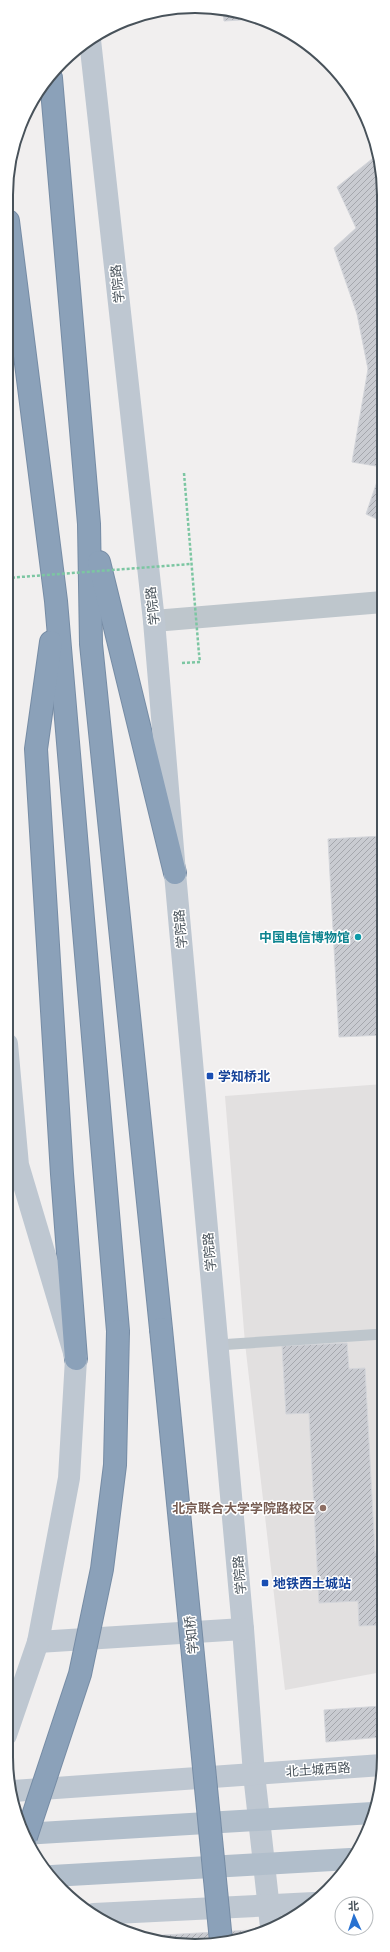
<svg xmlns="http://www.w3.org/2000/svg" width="390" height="1952" viewBox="0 0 390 1952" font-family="'Archivo Narrow','Noto Sans SC',sans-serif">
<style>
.education{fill:#e2e0e0}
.building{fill:url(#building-hatch);stroke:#d3d5da}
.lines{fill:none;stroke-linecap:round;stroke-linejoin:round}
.highway-casing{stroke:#768ca5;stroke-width:24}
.path{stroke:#7cc6a2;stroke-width:2.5;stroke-dasharray:3 2;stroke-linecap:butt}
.lane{stroke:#bec6cc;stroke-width:11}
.street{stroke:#bec6cc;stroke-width:22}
.secondary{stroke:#bec7d1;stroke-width:22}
.primary{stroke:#b1becb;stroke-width:22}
.highway{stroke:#8ba1b9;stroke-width:22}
.highway-bridge-casing{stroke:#768ca5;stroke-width:24;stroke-linecap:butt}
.path-bridge{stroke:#7cc6a2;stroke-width:2.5;stroke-dasharray:3 2;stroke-linecap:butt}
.highway-bridge{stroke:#8ba1b9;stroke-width:22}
.culture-dot{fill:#0f9aa8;stroke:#fff;stroke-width:1.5}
.transit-dot{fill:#1a4fb4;stroke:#fff;stroke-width:1.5}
.education-dot{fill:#8d6e63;stroke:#fff;stroke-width:1.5}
.labels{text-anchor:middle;stroke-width:3;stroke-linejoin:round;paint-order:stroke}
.street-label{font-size:13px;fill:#48525a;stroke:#fff}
.culture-label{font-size:13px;font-weight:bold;fill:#0d838f;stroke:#fff;text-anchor:end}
.transit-label{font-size:13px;font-weight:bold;fill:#164399;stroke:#fff;text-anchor:start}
.education-label{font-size:13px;font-weight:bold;fill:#785e54;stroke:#fff;text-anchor:end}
.rim{fill:none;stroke:#48525a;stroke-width:2}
</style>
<defs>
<pattern id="building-hatch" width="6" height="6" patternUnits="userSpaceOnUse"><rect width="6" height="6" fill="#c9cbd1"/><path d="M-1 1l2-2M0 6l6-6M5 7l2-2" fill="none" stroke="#a5a7ad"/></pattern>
</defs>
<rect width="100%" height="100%" fill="#f1efef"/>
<polygon class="education" points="383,1084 382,1672 285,1690 245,1343 225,1096"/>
<g class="building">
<polygon points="223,9 257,19 224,21"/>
<polygon points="377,155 384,182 383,522 366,514 382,467 352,462 368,369 357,314 334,248 356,228 337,187"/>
<polygon points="383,836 383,1035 339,1037 328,839"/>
<polygon points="347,1343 349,1369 365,1368 375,1553 383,1552 383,1625 359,1626 358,1601 319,1603 309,1413 286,1414 282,1346"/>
<polygon points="382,1706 382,1737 326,1742 324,1710"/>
<polygon points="269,1929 256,1936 183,1946 146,1936"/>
</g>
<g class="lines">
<g class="highway-casing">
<g id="highway">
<polyline points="51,78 89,524 91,644 161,1329"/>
<polyline points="8,221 56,601 118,1331"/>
<polyline points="99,562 175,873"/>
<polyline points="51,642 36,749 62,1174 76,1359"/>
</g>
</g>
<polyline class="path" points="182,663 200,662 199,654"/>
<polyline class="lane" points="218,1345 383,1334"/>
<polyline class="street" points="154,621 383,602"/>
<g class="secondary">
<polyline points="90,40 154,621 175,873 243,1629 254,1774 271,1927"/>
<polyline points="38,1642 243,1629"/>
<polyline points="6,1735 38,1642 69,1478 76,1359 18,1165 7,1044"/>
<polyline points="13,1791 382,1765"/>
<polyline points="94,1914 314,1903"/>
</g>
<g class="primary">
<polyline points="23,1834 373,1813"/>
<polyline points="52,1876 350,1859"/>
</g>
<use href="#highway" class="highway"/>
<g class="highway-bridge-casing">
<g id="highway-bridge">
<polyline points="161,1329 221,1941"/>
<polyline points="26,1837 80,1674 102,1569 115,1465 118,1331"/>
</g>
</g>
<g class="path-bridge">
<polyline points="184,473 199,654"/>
<polyline points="7,578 191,564"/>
</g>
<use href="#highway-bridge" class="highway-bridge"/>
</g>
<circle class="culture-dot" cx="358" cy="937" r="4"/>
<g class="transit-dot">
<rect x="206" y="1072" width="8" height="8" rx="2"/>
<rect x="261" y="1579" width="8" height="8" rx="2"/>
</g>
<circle class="education-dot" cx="323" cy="1508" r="4"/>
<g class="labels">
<g class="street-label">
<text transform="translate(117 284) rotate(-96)" y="5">学院路</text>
<text transform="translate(152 606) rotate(-96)" y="5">学院路</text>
<text transform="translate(180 929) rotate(-95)" y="5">学院路</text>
<text transform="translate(209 1252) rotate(-95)" y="5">学院路</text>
<text transform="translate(239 1575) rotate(-95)" y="5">学院路</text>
<text transform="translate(191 1635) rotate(-96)" y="5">学知桥</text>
<text transform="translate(318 1769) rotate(-4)" y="5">北土城西路</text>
</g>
<g class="culture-label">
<text x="350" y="942">中国电信博物馆</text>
</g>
<g class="transit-label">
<text x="218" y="1081">学知桥北</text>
<text x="273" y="1588">地铁西土城站</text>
</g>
<g class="education-label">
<text x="315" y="1513">北京联合大学学院路校区</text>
</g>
</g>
<path d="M0 0H390V1952H0ZM195 13H195A182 182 0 0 1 377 195V1757A182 182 0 0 1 195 1939H195A182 182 0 0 1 13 1757V195A182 182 0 0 1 195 13Z" fill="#fff" fill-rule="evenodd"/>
<path class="rim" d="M195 13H195A182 182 0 0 1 377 195V1757A182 182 0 0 1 195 1939H195A182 182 0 0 1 13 1757V195A182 182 0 0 1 195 13Z"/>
<g transform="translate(354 1916) rotate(357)"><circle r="19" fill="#ffffff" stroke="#b6babd"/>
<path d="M0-3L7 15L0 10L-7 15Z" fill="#2872d1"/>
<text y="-6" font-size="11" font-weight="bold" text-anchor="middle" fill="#48525a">北</text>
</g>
</svg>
